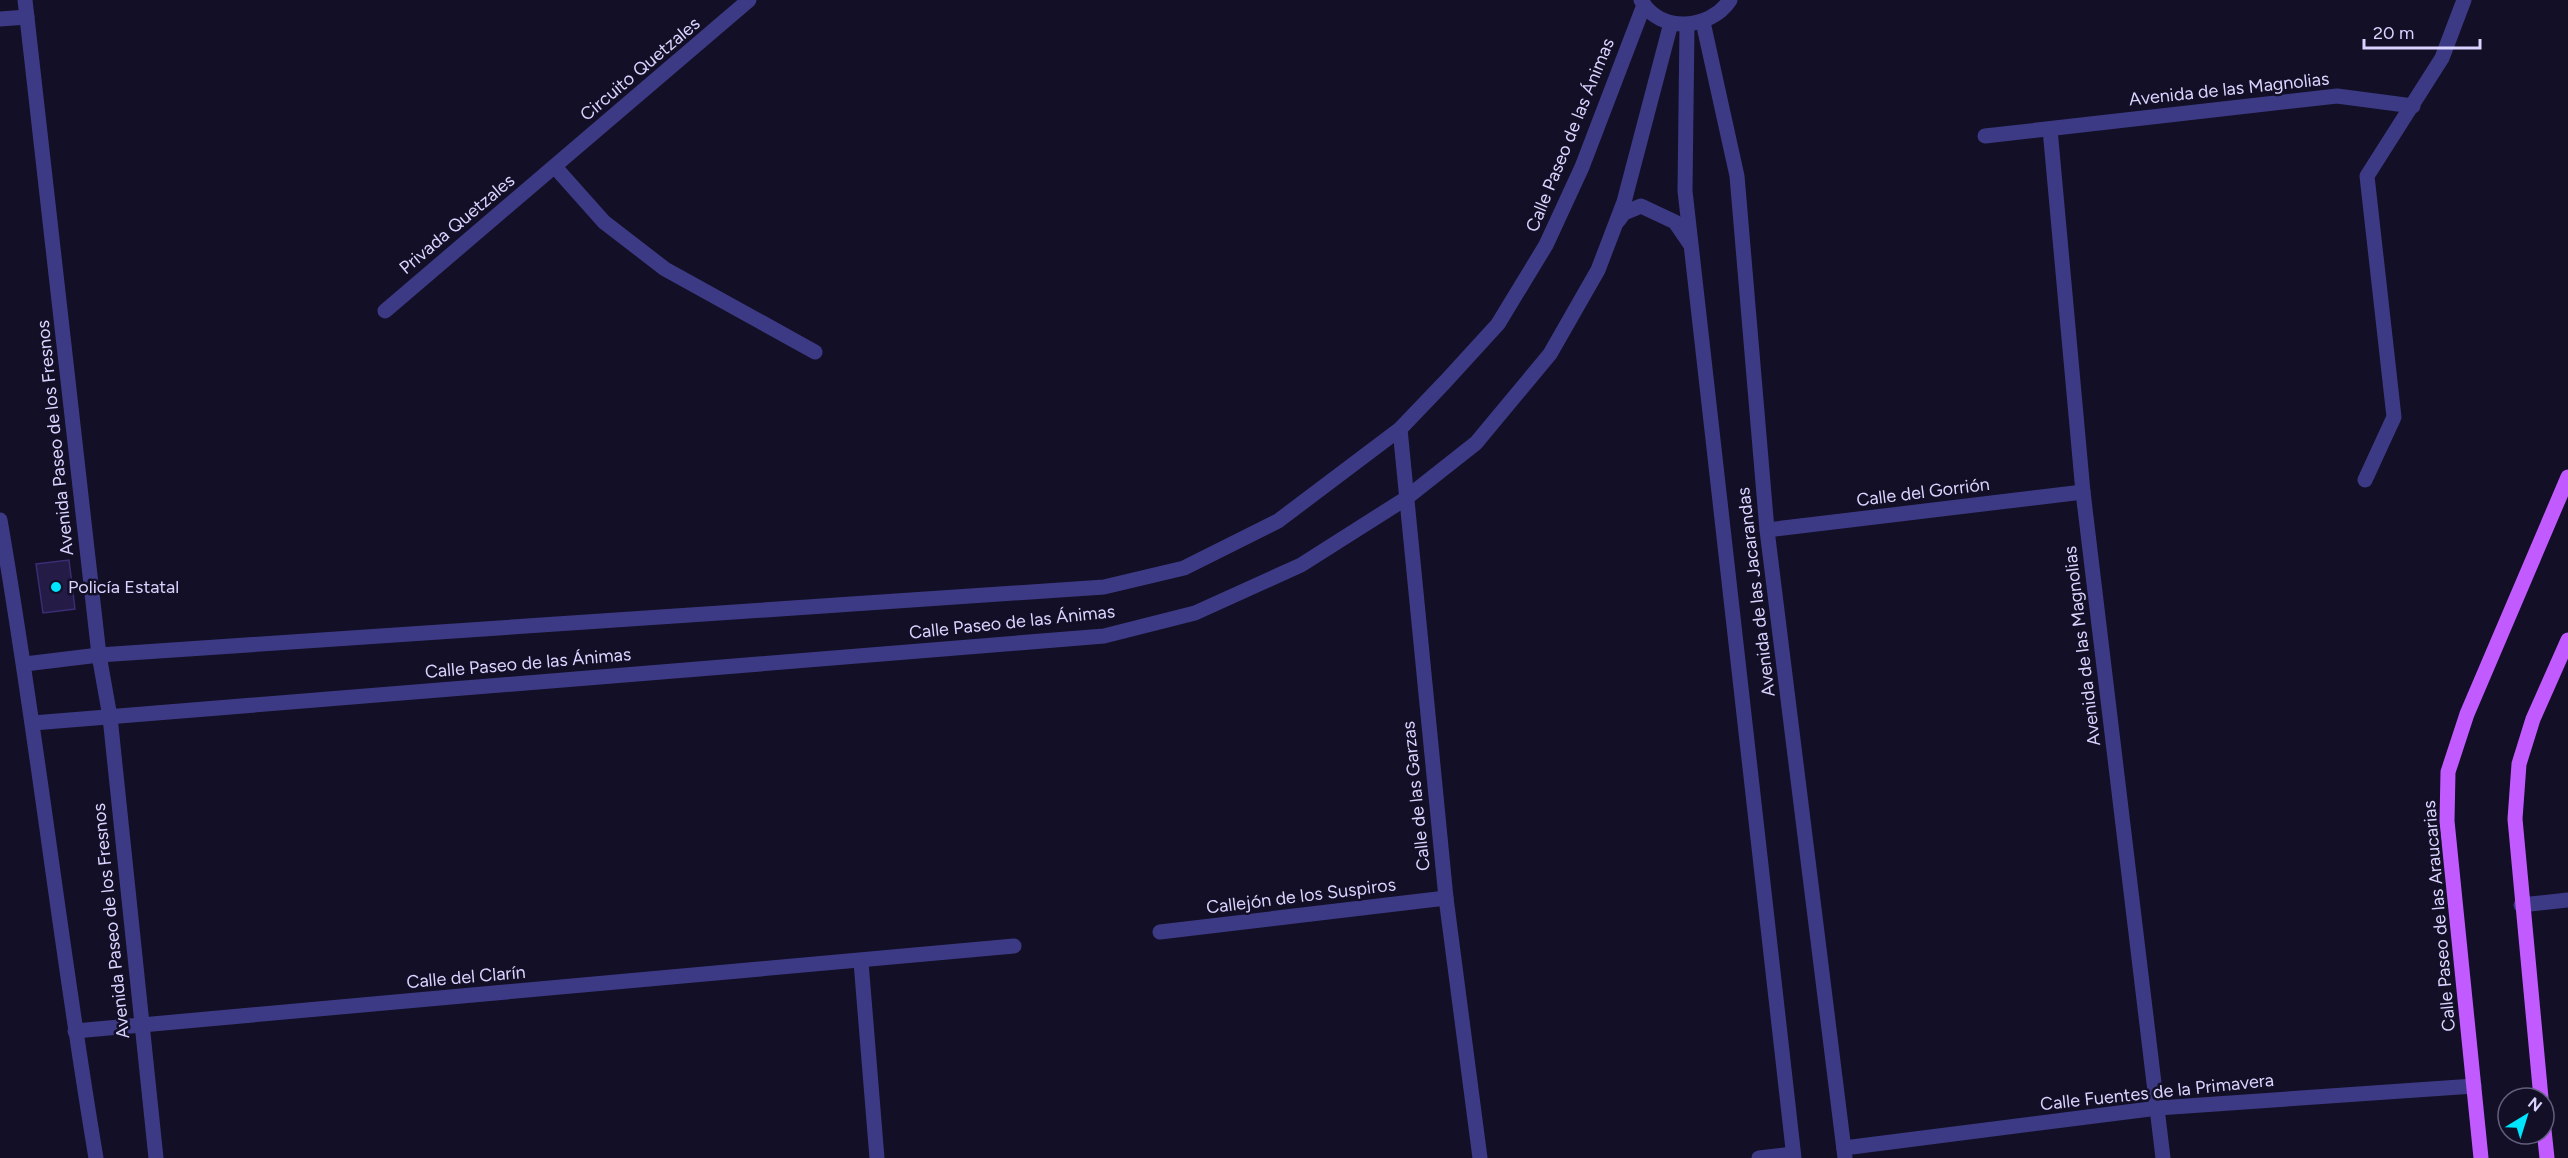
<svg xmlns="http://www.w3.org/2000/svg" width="2568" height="1158" viewBox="0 0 2568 1158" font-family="Figtree,sans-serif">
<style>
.building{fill:#241b47;stroke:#3b2d73;stroke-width:1.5}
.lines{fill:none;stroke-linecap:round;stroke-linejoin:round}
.minor{stroke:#3d3a85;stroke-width:15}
.major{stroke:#c25bff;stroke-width:15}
.poi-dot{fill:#00e5ff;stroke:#130f26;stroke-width:2}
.labels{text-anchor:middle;stroke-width:5;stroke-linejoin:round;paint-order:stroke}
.street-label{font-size:18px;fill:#d9d4ff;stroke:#130f26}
.poi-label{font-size:18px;fill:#d9d4ff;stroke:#130f26;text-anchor:start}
</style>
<rect width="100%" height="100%" fill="#130f26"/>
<polygon class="building" points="69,560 75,609 43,613 36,564"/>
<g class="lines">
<g class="minor">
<polyline points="25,0 99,655 110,717 156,1158"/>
<path d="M 1641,0 C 1660,34 1710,30 1730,0"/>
<polyline points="0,19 27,17"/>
<polyline points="1703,22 1737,176 1767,530 1845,1158"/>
<polyline points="1687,25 1685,191 1794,1158"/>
<polyline points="2050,129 2083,492 2163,1158"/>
<polyline points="1985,136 2337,96 2413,106"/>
<polyline points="555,167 604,222 665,269 815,352"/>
<polyline points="1618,221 1624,213 1641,206 1675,222 1690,244"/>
<polyline points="385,311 749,0"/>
<polyline points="1400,429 1446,898 1480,1158"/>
<polyline points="2365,480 2394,417 2367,176 2442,58 2464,0"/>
<path d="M 0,520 C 37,732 60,946 96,1158"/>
<polyline points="1767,530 2083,492"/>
<polyline points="25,664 99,655 1104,587 1184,568 1278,521 1400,429 1445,382 1498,324 1546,245 1582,167 1644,5"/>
<polyline points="33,723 1104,636 1195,613 1301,565 1405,499 1476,443 1550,354 1598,270 1624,202 1671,23"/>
<polyline points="2521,905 2568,900"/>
<polyline points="1160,932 1446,898"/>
<polyline points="861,962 877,1158"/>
<polyline points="75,1031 1014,946"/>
<polyline points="1844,1148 2158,1108 2474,1086"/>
<polyline points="1759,1158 1793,1154"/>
</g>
<g class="major">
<polyline points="2541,1098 2515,819 2519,764 2533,719 2568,640"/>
<polyline points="2544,1130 2547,1158"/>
<polyline points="2481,1158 2447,821 2448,772 2467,714 2568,477"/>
</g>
</g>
<circle class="poi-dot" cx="56" cy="587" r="6"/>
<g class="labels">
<g class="street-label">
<text transform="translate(640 69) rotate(-40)" y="6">Circuito Quetzales</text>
<text transform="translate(2229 89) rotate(-6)" y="6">Avenida de las Magnolias</text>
<text transform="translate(1570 135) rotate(-68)" y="6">Calle Paseo de las Ánimas</text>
<text transform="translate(457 224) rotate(-40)" y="6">Privada Quetzales</text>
<text transform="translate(55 438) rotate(-96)" y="6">Avenida Paseo de los Fresnos</text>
<text transform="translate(1923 492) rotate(-7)" y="6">Calle del Gorrión</text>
<text transform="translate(1756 592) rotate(-97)" y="6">Avenida de las Jacarandas</text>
<text transform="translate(1012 622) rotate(-6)" y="6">Calle Paseo de las Ánimas</text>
<text transform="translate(2082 646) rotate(-97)" y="6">Avenida de las Magnolias</text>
<text transform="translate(528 663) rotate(-5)" y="6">Calle Paseo de las Ánimas</text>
<text transform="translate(1416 796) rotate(-96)" y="6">Calle de las Garzas</text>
<text transform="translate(1301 896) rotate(-7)" y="6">Callejón de los Suspiros</text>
<text transform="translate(2439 916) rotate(-95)" y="6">Calle Paseo de las Araucarias</text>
<text transform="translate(111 921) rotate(-96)" y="6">Avenida Paseo de los Fresnos</text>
<text transform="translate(466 977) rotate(-5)" y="6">Calle del Clarín</text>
<text transform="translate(2157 1092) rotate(-6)" y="6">Calle Fuentes de la Primavera</text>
</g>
<g class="poi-label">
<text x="68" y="593">Policía Estatal</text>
</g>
</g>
<g transform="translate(2526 1116) rotate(38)"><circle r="28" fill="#130f26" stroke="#625e7d" stroke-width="1.5"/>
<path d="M0-4.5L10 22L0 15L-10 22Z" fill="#00e5ff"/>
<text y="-9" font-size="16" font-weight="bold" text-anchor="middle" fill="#d9d4ff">N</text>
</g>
<path d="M2364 39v9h116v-9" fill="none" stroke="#d9d4ff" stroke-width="3"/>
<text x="2373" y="39" font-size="18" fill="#d9d4ff" stroke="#130f26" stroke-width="4.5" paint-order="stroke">20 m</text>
</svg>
